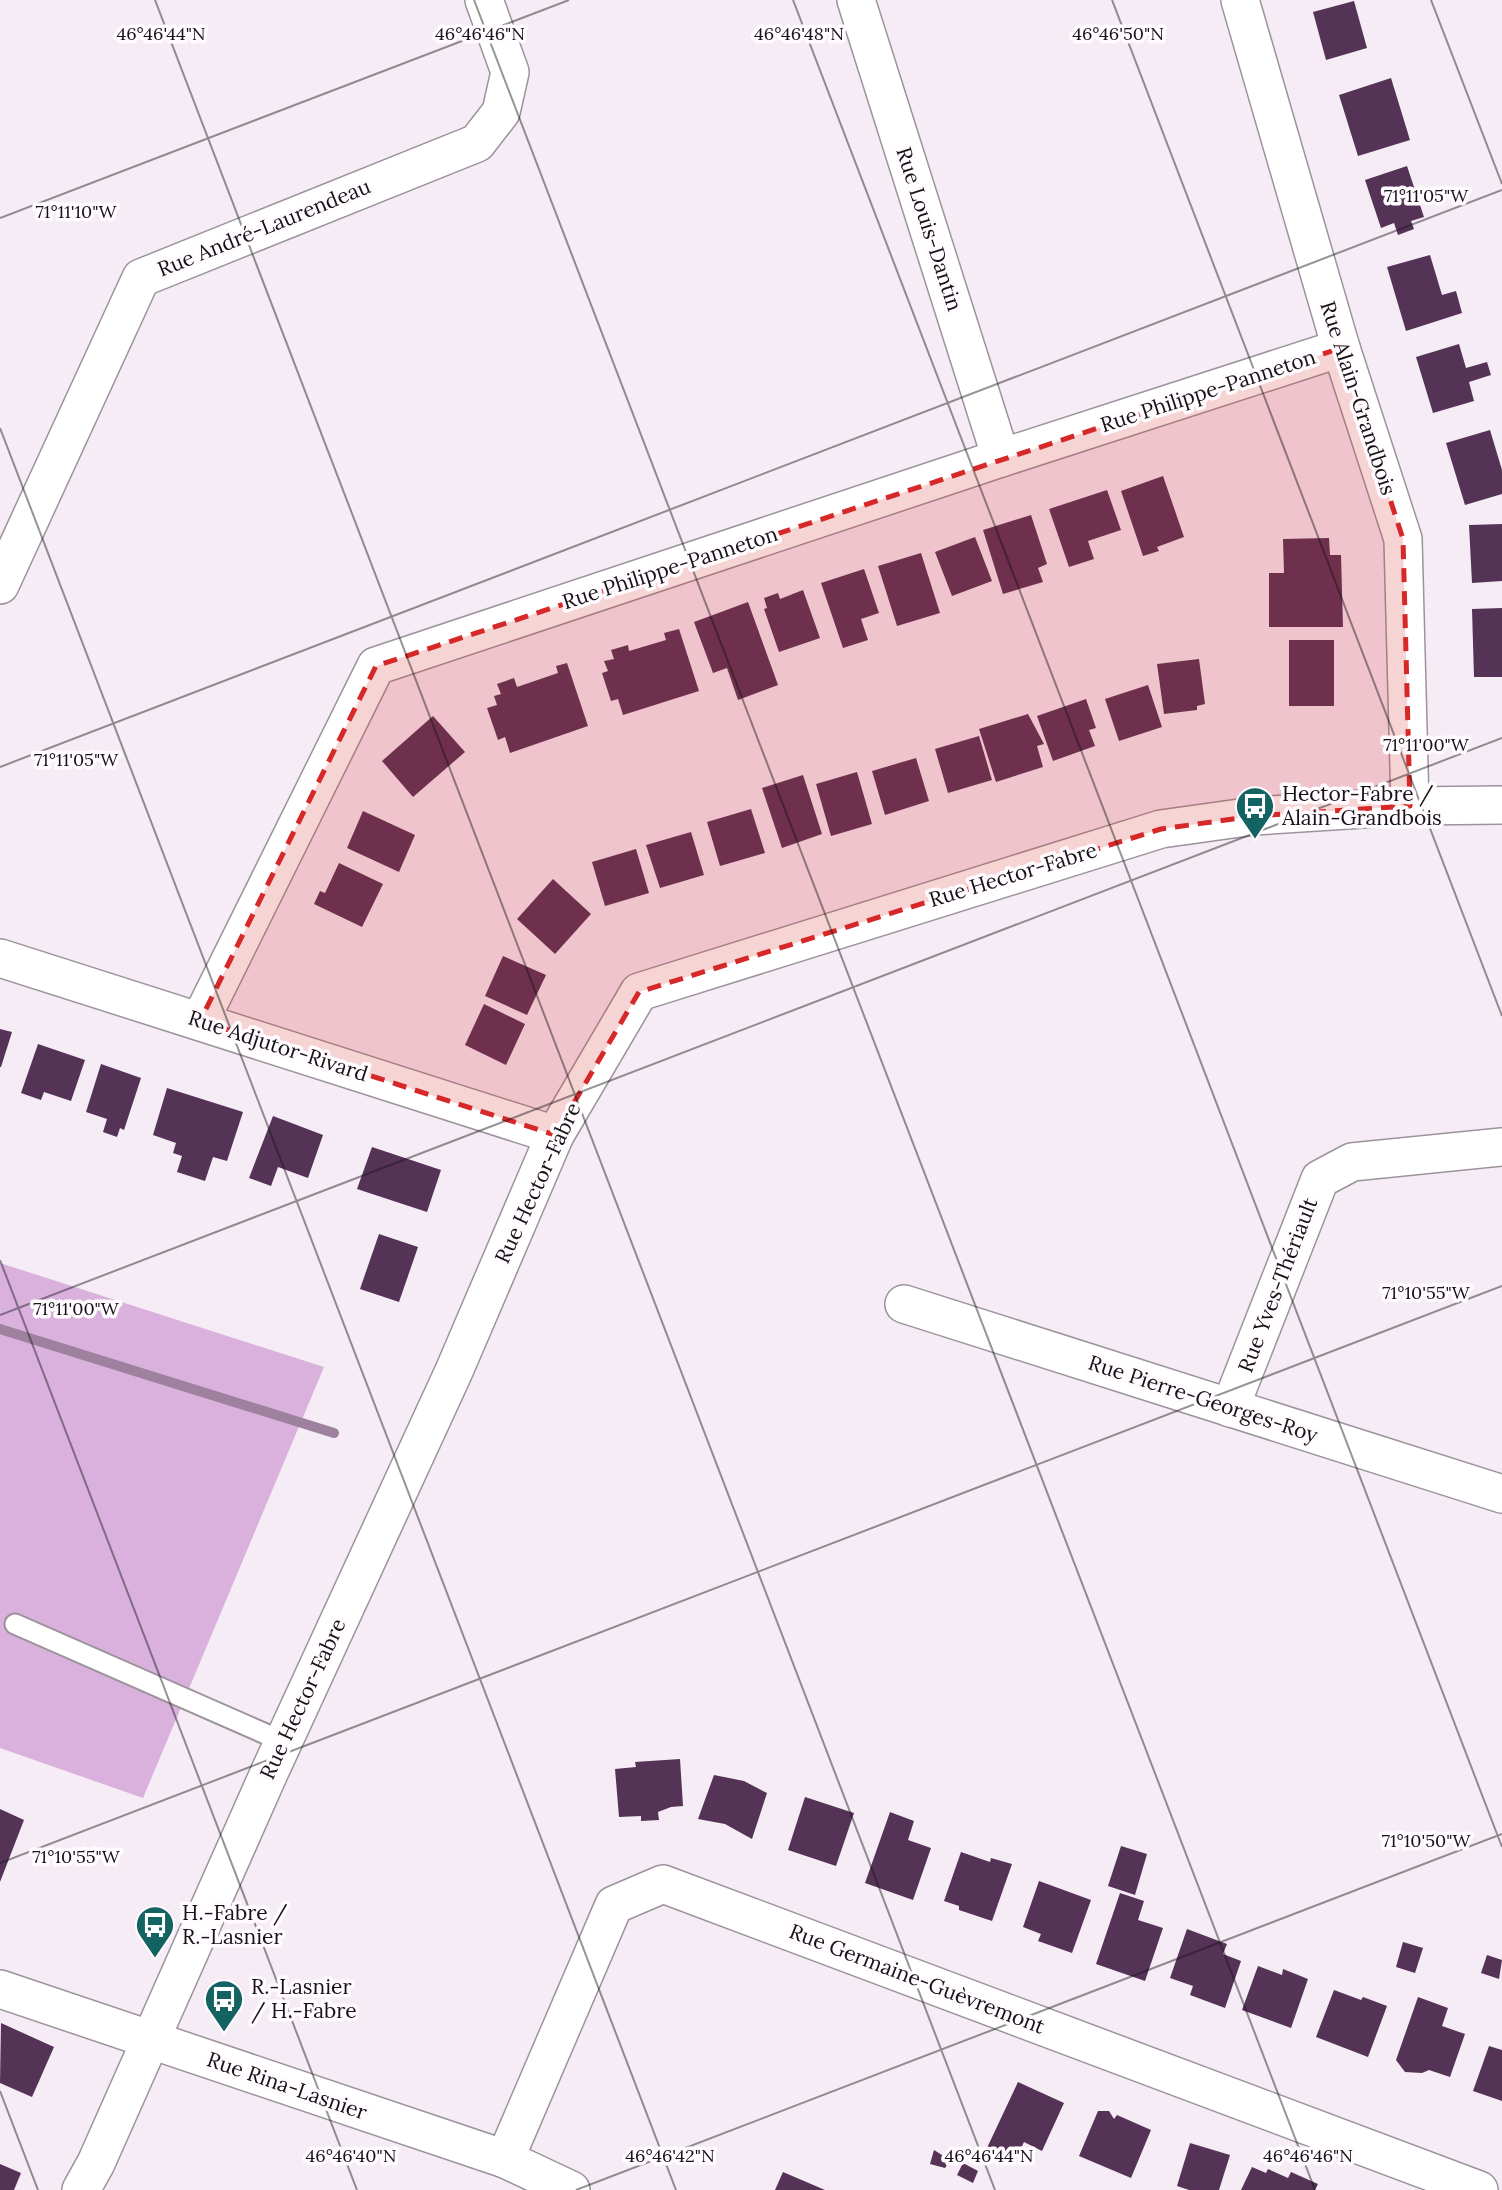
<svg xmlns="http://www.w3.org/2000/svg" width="1502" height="2190" viewBox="0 0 1502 2190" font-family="Lora,serif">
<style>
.forest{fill:#d9b1dc}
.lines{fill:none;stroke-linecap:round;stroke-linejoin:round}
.stream{stroke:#9e819f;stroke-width:10}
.building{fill:#543357}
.lane-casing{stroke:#9c939c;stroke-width:23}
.street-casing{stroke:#9c939c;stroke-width:40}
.lane{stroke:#fff;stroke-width:19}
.street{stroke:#fff;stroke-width:37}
.marked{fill:#d62828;fill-opacity:0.2;stroke:#d62828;stroke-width:5;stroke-dasharray:14 9;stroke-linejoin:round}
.ticks{fill:none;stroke:#161316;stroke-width:2;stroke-opacity:0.45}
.labels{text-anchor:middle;stroke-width:7;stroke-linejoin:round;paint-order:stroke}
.street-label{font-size:21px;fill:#161316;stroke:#fffbff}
.poi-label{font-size:21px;fill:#161316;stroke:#fffbff;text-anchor:start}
.ticks-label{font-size:18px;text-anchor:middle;fill:#161316;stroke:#fffbff;stroke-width:7;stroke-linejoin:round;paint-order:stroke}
</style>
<rect width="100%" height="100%" fill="#f5ecf5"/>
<polygon class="forest" points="0,1263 324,1367 143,1798 0,1748"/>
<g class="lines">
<polyline class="stream" points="0,1329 334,1433"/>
</g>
<g class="building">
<polygon points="1354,1 1367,48 1326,60 1313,12"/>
<polygon points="1391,78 1410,140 1358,156 1339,95"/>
<polygon points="1407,166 1424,217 1411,221 1414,229 1398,235 1394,223 1381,228 1365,180"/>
<polygon points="1430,255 1442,295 1456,291 1462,313 1406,331 1387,267"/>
<polygon points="1459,344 1466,368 1487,362 1491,375 1469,382 1474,401 1433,413 1416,357"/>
<polygon points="1490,430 1502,470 1502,494 1465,505 1446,443"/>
<polygon points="1163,476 1184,537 1157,547 1159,551 1143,556 1121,491"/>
<polygon points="1107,490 1121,530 1088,541 1094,559 1069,567 1049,509"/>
<polygon points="1031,515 1047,564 1038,568 1043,582 1003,594 983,530"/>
<polygon points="1502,524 1502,581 1472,583 1469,525"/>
<polygon points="975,537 992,581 952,596 935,552"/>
<polygon points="1329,538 1330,555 1341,555 1343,627 1269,627 1269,573 1284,573 1283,539"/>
<polygon points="921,553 940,613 897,626 878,566"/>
<polygon points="864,569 879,613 861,619 868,640 843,648 821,583"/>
<polygon points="803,590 820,638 779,652 764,609 767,608 764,598 778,593 780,599"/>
<polygon points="748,602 778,685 738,700 727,668 713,673 694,622"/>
<polygon points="1502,608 1502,677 1474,677 1472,609"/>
<polygon points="679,629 699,691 623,715 618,699 611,701 602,673 608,671 604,661 614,659 611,650 628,645 629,651 666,640 664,633"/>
<rect x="1289" y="640" width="45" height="66"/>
<polygon points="1199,659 1205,704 1197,706 1197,710 1164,714 1157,664"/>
<polygon points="567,663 588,726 510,753 505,737 498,740 487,708 497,705 494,696 501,694 497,684 514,678 517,687 558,673 556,666"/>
<polygon points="1148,685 1162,727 1119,741 1105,699"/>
<polygon points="1086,699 1096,728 1089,730 1095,746 1053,761 1037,716"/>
<polygon points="1028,714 1044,744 1037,746 1043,767 996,782 979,729"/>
<polygon points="433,716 465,752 413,797 382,761"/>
<polygon points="979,736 992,780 948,793 935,749"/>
<polygon points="916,758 929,801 885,815 872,771"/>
<polygon points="857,772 872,824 831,836 816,784"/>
<polygon points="803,775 822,834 782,848 762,788"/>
<polygon points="751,809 765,853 720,866 707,822"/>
<polygon points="363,811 415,835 399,872 347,848"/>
<polygon points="691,832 704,875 660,888 646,845"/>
<polygon points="636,849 649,893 605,906 592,862"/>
<polygon points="339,863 383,884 362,927 314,904 320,891 325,893"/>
<polygon points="553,879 591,914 555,954 517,919"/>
<polygon points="503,956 546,975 527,1015 485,996"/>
<polygon points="484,1004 525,1024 506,1065 465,1045"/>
<polygon points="0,1029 12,1032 1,1067 0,1067"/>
<polygon points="38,1044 85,1060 71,1101 44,1092 41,1100 21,1093"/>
<polygon points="101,1064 141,1078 124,1130 120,1128 117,1137 103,1132 107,1119 86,1112"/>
<polygon points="167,1088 243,1112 227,1161 213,1157 205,1181 177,1172 182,1156 173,1153 176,1143 153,1135"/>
<polygon points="273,1116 323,1135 308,1178 278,1167 271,1186 249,1178"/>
<polygon points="372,1147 441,1170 427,1212 357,1189"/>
<polygon points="379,1234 418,1247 399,1302 360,1289"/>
<polygon points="680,1759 683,1806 671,1807 658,1812 659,1820 641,1821 641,1816 619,1817 615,1769 636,1767 635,1762"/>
<polygon points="714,1775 744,1781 767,1793 752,1839 725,1824 698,1819"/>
<polygon points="805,1797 854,1813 836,1866 788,1850"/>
<polygon points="0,1809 24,1820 0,1882"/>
<polygon points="890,1812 914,1821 908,1840 931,1848 913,1900 865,1883"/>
<polygon points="1121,1846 1147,1854 1135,1895 1108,1886"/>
<polygon points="961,1852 990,1862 991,1858 1012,1864 992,1921 959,1910 959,1906 944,1901"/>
<polygon points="1039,1881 1091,1900 1072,1953 1038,1941 1041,1934 1023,1927"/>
<polygon points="1120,1893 1144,1901 1138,1920 1163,1928 1145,1981 1096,1964"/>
<polygon points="1187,1929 1227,1944 1223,1954 1241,1961 1225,2008 1190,1995 1193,1986 1170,1978"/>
<polygon points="1403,1942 1423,1948 1415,1973 1396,1967"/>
<polygon points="1487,1955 1502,1960 1499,1979 1481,1973"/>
<polygon points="1258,1966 1282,1975 1283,1969 1308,1979 1291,2028 1242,2010"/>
<polygon points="1334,1990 1361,2000 1363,1997 1387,2006 1368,2057 1316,2037"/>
<polygon points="1418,1997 1448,2008 1442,2026 1465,2034 1450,2077 1429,2070 1422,2073 1405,2072 1396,2060"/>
<polygon points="1,2023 54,2047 32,2097 0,2083"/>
<polygon points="1489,2046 1502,2050 1502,2101 1473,2091"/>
<polygon points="1018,2082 1064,2103 1042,2151 1024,2142 1014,2163 986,2150"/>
<polygon points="1098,2111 1109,2111 1114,2119 1117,2115 1151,2130 1131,2178 1079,2156"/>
<polygon points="1190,2143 1230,2155 1219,2190 1189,2190 1177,2186"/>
<polygon points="934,2150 950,2160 945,2168 930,2164"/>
<polygon points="963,2163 978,2171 973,2183 957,2175"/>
<polygon points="0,2164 21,2173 14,2190 0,2190"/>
<polygon points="1252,2167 1266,2173 1268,2169 1288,2178 1291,2172 1318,2184 1315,2190 1241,2190"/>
<polygon points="783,2172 825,2190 775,2190"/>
</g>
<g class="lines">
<g class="lane-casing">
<polyline id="lane" points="15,1624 284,1742"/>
</g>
<g class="street-casing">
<g id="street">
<polyline points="856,0 1001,458"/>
<polyline points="1240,0 1341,348 1403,539 1410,806"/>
<polyline points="0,585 141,278 477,143 501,112 510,72 484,0"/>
<polyline points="0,958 555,1135"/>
<polyline points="200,1021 376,666 1001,458 1341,348"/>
<polyline points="904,1304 1502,1494"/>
<polyline points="1230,1408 1320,1179 1352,1162 1502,1147"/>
<polyline points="0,1989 505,2159 571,2190"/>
<polyline points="505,2159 614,1905 663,1884 1479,2190"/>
<polyline points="81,2190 96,2163 269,1773 454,1371 555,1135 639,992 1161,829 1254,816 1410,806 1502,805"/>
</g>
</g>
<use href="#lane" class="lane"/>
<use href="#street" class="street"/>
</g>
<path class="marked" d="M 1341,348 L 1403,539 L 1410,806 L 1254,816 L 1161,829 L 639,992 L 555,1135 L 200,1021 L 376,666 Z"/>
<path class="ticks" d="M 155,0 L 995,2190M 474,0 L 1315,2190M 793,0 L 1502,1847M 1112,0 L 1502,1016M 1431,0 L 1502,184M 0,218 L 569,0M 0,428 L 676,2190M 0,767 L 1502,190M 0,1260 L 357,2190M 0,1315 L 1502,738M 0,1863 L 1502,1286M 0,2091 L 38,2190M 576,2190 L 1502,1834"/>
<defs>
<g id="bus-pin" transform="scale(2.0125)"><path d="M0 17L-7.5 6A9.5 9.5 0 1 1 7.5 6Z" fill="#136362" stroke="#fffbff"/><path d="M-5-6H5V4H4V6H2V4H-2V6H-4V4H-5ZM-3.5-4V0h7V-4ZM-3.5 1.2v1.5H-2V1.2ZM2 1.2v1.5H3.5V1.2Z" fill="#fff"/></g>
</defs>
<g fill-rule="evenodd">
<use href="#bus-pin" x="1255" y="806"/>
<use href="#bus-pin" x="155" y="1925"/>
<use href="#bus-pin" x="224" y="1999"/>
</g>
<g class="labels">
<g class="street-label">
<text transform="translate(264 228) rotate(-22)" y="7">Rue André-Laurendeau</text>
<text transform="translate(929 229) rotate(72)" y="7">Rue Louis-Dantin</text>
<text transform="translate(1208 391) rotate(-18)" y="7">Rue Philippe-Panneton</text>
<text transform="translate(1358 398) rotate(72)" y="7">Rue Alain-Grandbois</text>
<text transform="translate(670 568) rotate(-18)" y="7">Rue Philippe-Panneton</text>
<text transform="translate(1013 875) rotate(-17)" y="7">Rue Hector-Fabre</text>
<text transform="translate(278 1046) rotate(18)" y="7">Rue Adjutor-Rivard</text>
<text transform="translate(538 1183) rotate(-65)" y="7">Rue Hector-Fabre</text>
<text transform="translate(1278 1285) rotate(-69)" y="7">Rue Yves-Thériault</text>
<text transform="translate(1203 1399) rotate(18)" y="7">Rue Pierre-Georges-Roy</text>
<text transform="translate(303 1699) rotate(-65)" y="7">Rue Hector-Fabre</text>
<text transform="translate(917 1979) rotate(21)" y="7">Rue Germaine-Guèvremont</text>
<text transform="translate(287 2086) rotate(19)" y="7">Rue Rina-Lasnier</text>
</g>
<g class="poi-label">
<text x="1282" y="801">Hector-Fabre /<tspan x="1282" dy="24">Alain-Grandbois</tspan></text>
<text x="182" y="1920">H.-Fabre /<tspan x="182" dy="24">R.-Lasnier</tspan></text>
<text x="251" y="1994">R.-Lasnier<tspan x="251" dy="24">/ H.-Fabre</tspan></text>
</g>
</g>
<g class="ticks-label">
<text x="161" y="40">46°46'44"N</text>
<text x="480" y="40">46°46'46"N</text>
<text x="799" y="40">46°46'48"N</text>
<text x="1118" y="40">46°46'50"N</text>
<text x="1426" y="202">71°11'05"W</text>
<text x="76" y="218">71°11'10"W</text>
<text x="1426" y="751">71°11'00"W</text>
<text x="76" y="766">71°11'05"W</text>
<text x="1426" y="1299">71°10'55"W</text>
<text x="76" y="1315">71°11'00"W</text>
<text x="1426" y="1847">71°10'50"W</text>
<text x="76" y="1863">71°10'55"W</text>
<text x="351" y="2162">46°46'40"N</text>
<text x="670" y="2162">46°46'42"N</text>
<text x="989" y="2162">46°46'44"N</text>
<text x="1308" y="2162">46°46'46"N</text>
</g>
</svg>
